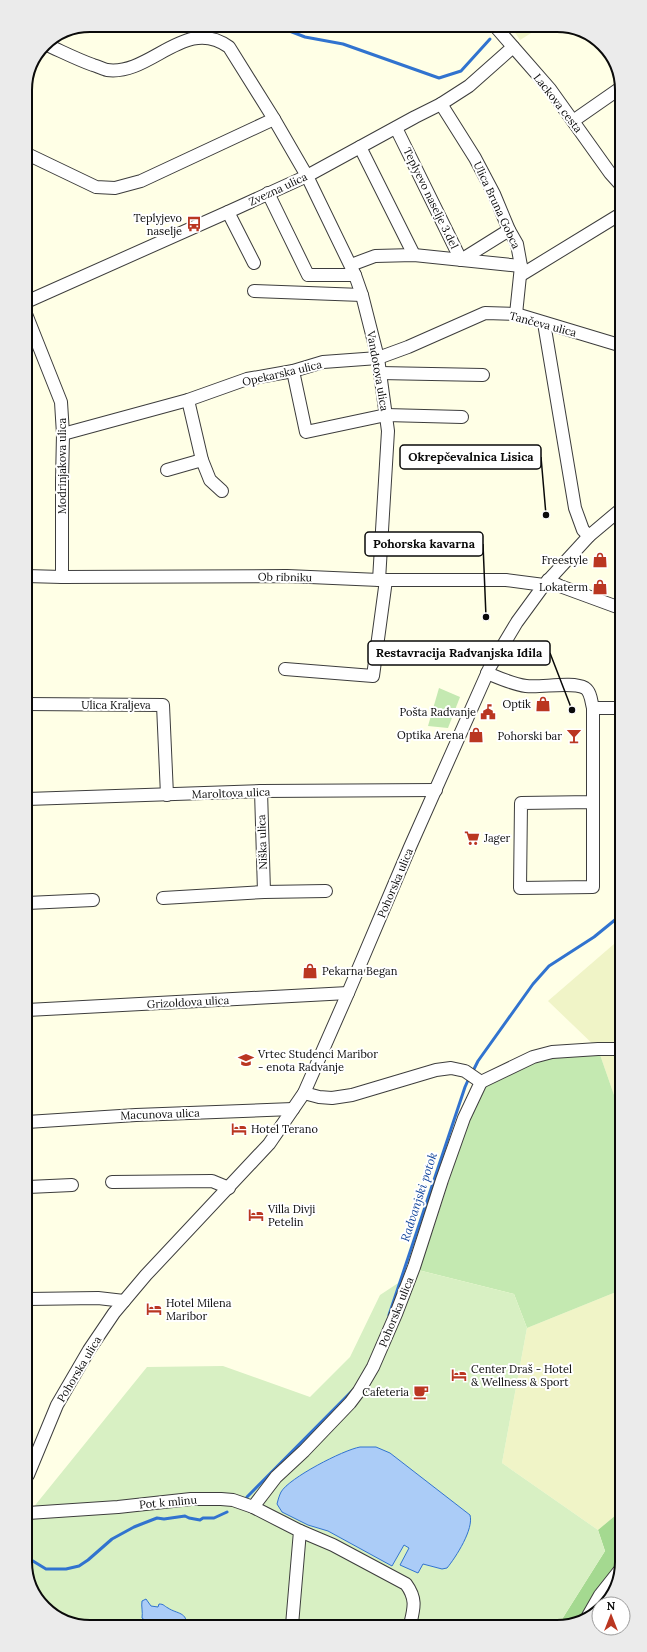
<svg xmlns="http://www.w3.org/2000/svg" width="647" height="1652" viewBox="0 0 647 1652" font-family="Lora,serif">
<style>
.farmland{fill:#f0f4c7}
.green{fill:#c4e9b1}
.forest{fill:#a4d990}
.pitch{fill:#d8f0c3;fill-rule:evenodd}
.water{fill:#abccf7;stroke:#3173cf}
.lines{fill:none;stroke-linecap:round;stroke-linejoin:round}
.stream{stroke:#3173cf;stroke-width:3}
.minor-casing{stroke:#3d3d3d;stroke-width:14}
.minor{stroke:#fff;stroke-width:12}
.labels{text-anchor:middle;stroke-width:4;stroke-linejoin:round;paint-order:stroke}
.street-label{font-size:11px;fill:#0a0a0a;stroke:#fff}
.poi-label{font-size:11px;fill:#0a0a0a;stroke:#fff;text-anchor:end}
.water-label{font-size:12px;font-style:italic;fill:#13479b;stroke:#fff}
.rim{fill:none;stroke:#0a0a0a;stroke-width:2}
.leader{fill:none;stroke:#0a0a0a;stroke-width:1.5}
.callout-dot{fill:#0a0a0a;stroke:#fff;stroke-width:1.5}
.callout{fill:#fff;stroke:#0a0a0a;stroke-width:1.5}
.callout-label{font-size:12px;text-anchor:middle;font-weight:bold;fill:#0a0a0a}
</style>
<rect width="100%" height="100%" fill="#ffffe6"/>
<g class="farmland">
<polygon points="510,25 544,25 520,40"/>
<polygon points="621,938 621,1115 598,1049 548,1001"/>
<polygon points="621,1290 622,1510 598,1530 502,1463 527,1328"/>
</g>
<g class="green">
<polygon points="439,688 460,697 448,728 428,726"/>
<polygon points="598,1049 621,1115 621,1290 527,1328 514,1294 418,1270 434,1227 481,1082 533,1057"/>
</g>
<polygon class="forest" points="622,1510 622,1562 609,1601 605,1604 599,1604 599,1608 577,1624 559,1624 605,1551 598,1530"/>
<path class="pitch" d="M 418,1270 L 514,1294 L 527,1328 L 502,1463 L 598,1530 L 605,1551 L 559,1624 L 86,1627 L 50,1613 L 28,1582 L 28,1514 L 147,1367 L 223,1366 L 310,1397 L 350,1357 L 380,1295 ZM 360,1447 L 390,1453 L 470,1515 L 442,1569 L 423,1564 L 409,1548 L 404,1545 L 392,1566 L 328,1531 L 308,1525 L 277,1504 C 278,1500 279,1495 281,1492 C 290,1477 343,1450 360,1447 Z"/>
<g class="water">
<path d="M 360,1447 L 376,1447 L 390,1453 L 470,1515 C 474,1529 456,1557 447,1568 L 442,1569 L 423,1564 L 418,1573 L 400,1565 L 409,1548 L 404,1545 L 392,1566 L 328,1531 L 308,1525 L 282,1512 L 277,1504 C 278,1500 279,1496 281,1492 C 289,1478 343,1450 360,1447 Z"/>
<path d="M 146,1599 L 151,1606 L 158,1607 L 159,1604 C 164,1604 164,1606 168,1608 C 177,1614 188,1612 186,1626 L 148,1626 L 147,1622 L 142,1618 C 143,1612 141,1606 142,1601 Z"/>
</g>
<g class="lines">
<g class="stream">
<polyline points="274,25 305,37 343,44 439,78 461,71 490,39"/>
<polyline points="472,1073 478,1061 533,984 549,966 594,937 621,915"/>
<polyline points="389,1315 465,1087 469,1078"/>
<polyline points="247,1497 353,1390"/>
<polyline points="28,1558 46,1569 66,1569 79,1566 88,1560 112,1539 134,1527 157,1518 164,1519 185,1516 189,1518 200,1520 203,1518 214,1518 227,1512"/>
</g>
<g class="minor-casing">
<g id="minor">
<polyline points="494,25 550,89 610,173 619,183"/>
<path d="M 45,44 C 61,51 76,59 93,65 C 97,66 103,69 107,70 C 151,76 185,15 229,47 L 274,119 L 307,176 L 355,275 L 362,295 L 378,358 L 388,431 L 379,580"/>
<polyline points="441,104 475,158 494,194 509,230 517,244 521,266 516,314"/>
<polyline points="573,121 619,89"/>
<polyline points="396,128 461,260 509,230"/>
<polyline points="360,147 414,255"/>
<polyline points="25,153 96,187 115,188 141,181 274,119"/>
<polyline points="268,193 308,275 355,275"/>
<polyline points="228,212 254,263"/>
<polyline points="351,265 375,256 414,255 521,266"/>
<polyline points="521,275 619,215"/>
<polyline points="254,291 362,295"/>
<polyline points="26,302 228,212 307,176 415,117 441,104 469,86 513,47"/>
<polyline points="26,314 61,402 63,434 62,481 62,577"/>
<polyline points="544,323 575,508 583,530 589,536"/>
<polyline points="293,371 306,432 386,415 462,417"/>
<polyline points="380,373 483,375"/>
<polyline points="188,400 202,460 210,480 222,491"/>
<polyline points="63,434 188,400 247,379 293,371 323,362 378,358 408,347 485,313 516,314 619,345"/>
<polyline points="167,470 202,460"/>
<polyline points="26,576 62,577 287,576 379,580 506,580 544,585"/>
<polyline points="548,580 560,586 620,608"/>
<polyline points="285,669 373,676 386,580"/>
<path d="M 487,673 C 499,678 512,684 526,686 C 541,688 572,681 585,688 C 591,692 591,701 593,708 L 593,887 L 520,888 L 521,803 L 593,802"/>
<polyline points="26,704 163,705 167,795"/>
<polyline points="593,708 620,708"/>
<polyline points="261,791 264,892"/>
<polyline points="27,799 261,791 436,790"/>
<polyline points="163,898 264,892 326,891"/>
<polyline points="27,903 93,900"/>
<polyline points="27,1010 348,993"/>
<polyline points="481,1082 533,1057 552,1052 598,1049 621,1049"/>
<polyline points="27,1122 136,1115 293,1109"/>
<polyline points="112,1182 212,1181 229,1188"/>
<polyline points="28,1187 72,1185"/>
<polyline points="28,1299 98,1298 124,1301"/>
<polyline points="28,1475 57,1405 89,1350 114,1313 146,1275 269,1144 304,1093 348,993 410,847 490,667 517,622 544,585 589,536 620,510"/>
<polyline points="253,1507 276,1477 304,1451 350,1403 359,1391 373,1367 396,1314 414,1267 442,1180 464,1118 481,1082 465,1071 451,1068 436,1070 352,1095 332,1098 319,1097 304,1093"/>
<polyline points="28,1513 118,1507 191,1499 221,1499 233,1500 253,1507 300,1531 292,1625"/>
<path d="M 300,1531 L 333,1545 L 406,1584 C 417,1599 414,1608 410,1625"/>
<polyline points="588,1616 600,1595 619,1571"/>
</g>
</g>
<use href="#minor" class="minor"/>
</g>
<defs>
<g id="bus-bare" transform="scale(1.2)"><path d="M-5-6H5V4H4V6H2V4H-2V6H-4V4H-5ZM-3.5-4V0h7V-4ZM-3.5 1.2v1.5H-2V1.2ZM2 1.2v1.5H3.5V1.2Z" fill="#ba3621" stroke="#fff" stroke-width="2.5" paint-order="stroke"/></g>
<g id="shop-bare" transform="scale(1.2)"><path d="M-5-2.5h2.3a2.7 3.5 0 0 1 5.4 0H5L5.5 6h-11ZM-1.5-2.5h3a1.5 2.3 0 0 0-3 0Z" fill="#ba3621" stroke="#fff" stroke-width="2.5" paint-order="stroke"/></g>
<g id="civic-bare" transform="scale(1.2)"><path d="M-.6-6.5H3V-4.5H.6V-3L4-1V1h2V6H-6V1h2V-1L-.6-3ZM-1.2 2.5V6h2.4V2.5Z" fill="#ba3621" stroke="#fff" stroke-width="2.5" paint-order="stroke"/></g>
<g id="bar-bare" transform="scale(1.2)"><path d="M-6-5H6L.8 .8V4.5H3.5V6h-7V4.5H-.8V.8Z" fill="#ba3621" stroke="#fff" stroke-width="2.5" paint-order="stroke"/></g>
<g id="supermarket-bare" transform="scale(1.2)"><path d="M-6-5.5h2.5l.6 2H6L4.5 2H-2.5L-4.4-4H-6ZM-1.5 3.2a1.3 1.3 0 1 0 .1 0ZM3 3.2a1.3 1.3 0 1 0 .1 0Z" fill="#ba3621" stroke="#fff" stroke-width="2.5" paint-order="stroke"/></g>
<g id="school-bare" transform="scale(1.2)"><path d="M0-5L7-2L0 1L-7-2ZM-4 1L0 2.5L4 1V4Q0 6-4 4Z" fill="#ba3621" stroke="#fff" stroke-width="2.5" paint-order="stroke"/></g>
<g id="hotel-bare" transform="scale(1.2)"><path d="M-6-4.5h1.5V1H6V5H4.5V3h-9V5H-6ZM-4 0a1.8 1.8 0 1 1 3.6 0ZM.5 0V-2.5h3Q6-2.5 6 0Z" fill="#ba3621" stroke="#fff" stroke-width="2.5" paint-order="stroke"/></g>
<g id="cafe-bare" transform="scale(1.2)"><path d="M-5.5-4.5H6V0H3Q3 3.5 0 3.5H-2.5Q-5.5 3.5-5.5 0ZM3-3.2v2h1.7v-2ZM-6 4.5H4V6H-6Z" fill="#ba3621" stroke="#fff" stroke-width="2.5" paint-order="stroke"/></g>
</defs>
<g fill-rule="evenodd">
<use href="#bus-bare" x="194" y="224"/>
<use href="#shop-bare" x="600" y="560"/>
<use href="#shop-bare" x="600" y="587"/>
<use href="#shop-bare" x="543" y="704"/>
<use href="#civic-bare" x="488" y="712"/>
<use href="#shop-bare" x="476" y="735"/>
<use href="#bar-bare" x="574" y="736"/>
<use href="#supermarket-bare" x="472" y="838"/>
<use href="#shop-bare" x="310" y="971"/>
<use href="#school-bare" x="246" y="1060"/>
<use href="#hotel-bare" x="239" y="1129"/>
<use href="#hotel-bare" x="256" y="1215"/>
<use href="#hotel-bare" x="154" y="1309"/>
<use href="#hotel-bare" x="459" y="1375"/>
<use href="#cafe-bare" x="421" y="1392"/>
</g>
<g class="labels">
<g class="street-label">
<text transform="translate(558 103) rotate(52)" y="4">Lackova cesta</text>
<text transform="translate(278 189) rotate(-25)" y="4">Zvezna ulica</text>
<text transform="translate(431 198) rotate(64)" y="4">Teplyevo naselje 3.del</text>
<text transform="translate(497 205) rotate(65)" y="4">Ulica Bruna Gobca</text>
<text transform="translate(543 324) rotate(15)" y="4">Tančeva ulica</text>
<text transform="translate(378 371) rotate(80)" y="4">Vandotova ulica</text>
<text transform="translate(282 373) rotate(-13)" y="4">Opekarska ulica</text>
<text transform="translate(62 466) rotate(-90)" y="4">Modrinjakova ulica</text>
<text transform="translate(285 577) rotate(1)" y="4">Ob ribniku</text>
<text x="116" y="709">Ulica Kraljeva</text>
<text transform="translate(231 793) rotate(-2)" y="4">Maroltova ulica</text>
<text transform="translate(262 842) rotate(-92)" y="4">Niška ulica</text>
<text transform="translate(395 883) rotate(-67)" y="4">Pohorska ulica</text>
<text transform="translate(188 1002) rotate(-3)" y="4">Grizoldova ulica</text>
<text transform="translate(160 1114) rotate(-2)" y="4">Macunova ulica</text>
<text transform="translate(396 1312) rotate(-68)" y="4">Pohorska ulica</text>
<text transform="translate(79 1369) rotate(-59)" y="4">Pohorska ulica</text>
<text transform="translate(168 1502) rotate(-5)" y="4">Pot k mlinu</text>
</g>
<g class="poi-label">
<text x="182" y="222">Teplyjevo<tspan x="182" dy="13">naselje</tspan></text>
<text x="588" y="564">Freestyle</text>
<text x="588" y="591">Lokaterm</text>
<text x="531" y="708">Optik</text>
<text x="476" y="716">Pošta Radvanje</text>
<text x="464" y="739">Optika Arena</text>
<text x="562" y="740">Pohorski bar</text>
<text x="484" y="842" text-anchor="start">Jager</text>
<text x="322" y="975" text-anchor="start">Pekarna Began</text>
<text x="258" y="1058" text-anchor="start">Vrtec Studenci Maribor<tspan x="258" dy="13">- enota Radvanje</tspan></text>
<text x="251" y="1133" text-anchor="start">Hotel Terano</text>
<text x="268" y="1213" text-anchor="start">Villa Divji<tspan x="268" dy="13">Petelin</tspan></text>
<text x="166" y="1307" text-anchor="start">Hotel Milena<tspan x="166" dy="13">Maribor</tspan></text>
<text x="471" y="1373" text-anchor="start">Center Draš - Hotel<tspan x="471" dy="13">&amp; Wellness &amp; Sport</tspan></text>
<text x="409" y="1396">Cafeteria</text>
</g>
<g class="water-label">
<text transform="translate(419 1197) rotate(-72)" y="4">Radvanjski potok</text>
</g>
</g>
<path d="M0 0H647V1652H0ZM90 32H557A58 58 0 0 1 615 90V1562A58 58 0 0 1 557 1620H90A58 58 0 0 1 32 1562V90A58 58 0 0 1 90 32Z" fill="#ebebeb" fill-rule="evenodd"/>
<path class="rim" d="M90 32H557A58 58 0 0 1 615 90V1562A58 58 0 0 1 557 1620H90A58 58 0 0 1 32 1562V90A58 58 0 0 1 90 32Z"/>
<path class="leader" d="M546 515L541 457M486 617L483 544M572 710L550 653"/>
<g class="callout-dot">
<circle cx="546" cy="515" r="4"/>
<circle cx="486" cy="617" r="4"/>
<circle cx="572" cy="710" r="4"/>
</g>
<g class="callout">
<rect x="400" y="445" width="141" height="24" rx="4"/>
<rect x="365" y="532" width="118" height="24" rx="4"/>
<rect x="368" y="641" width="182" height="24" rx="4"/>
</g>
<g class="callout-label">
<text x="471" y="461">Okrepčevalnica Lisica</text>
<text x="424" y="548">Pohorska kavarna</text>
<text x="459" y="657">Restavracija Radvanjska Idila</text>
</g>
<g transform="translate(611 1616)"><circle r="19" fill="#ffffff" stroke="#9d9d9d"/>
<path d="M0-3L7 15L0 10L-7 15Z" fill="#ba3621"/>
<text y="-6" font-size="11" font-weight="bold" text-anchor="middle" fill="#0a0a0a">N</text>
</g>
</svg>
